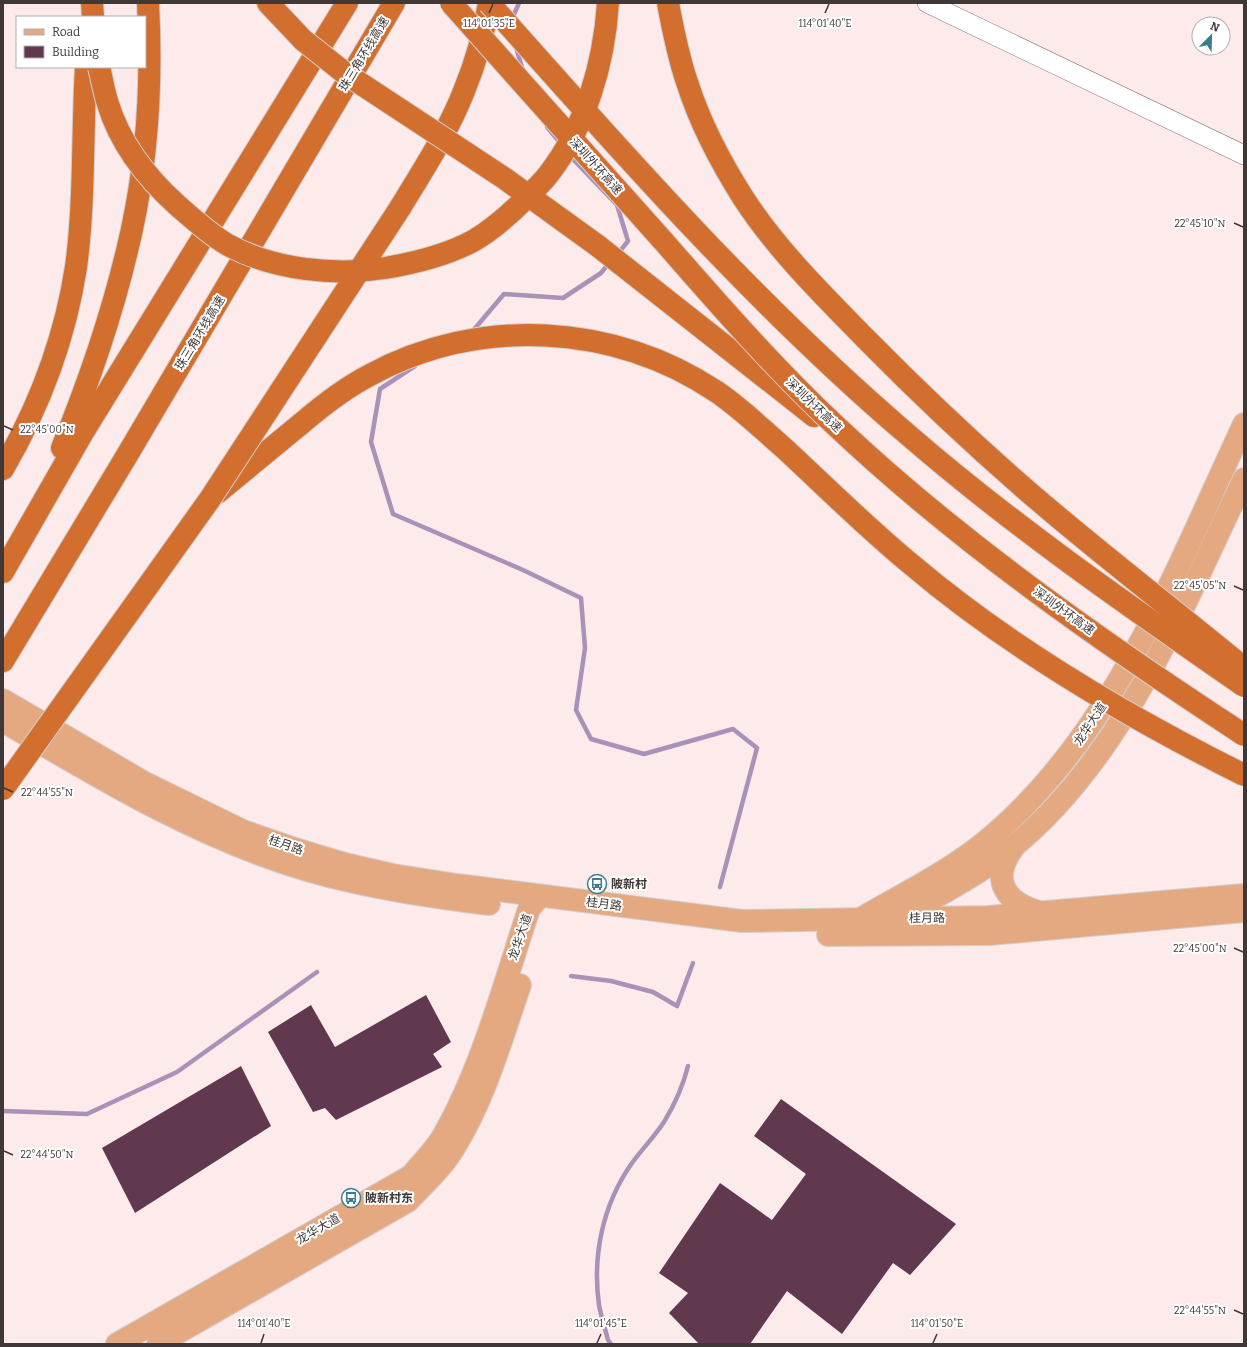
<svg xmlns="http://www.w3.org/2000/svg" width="1247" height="1347" viewBox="0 0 1247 1347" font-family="Bitter,'Noto Sans SC',serif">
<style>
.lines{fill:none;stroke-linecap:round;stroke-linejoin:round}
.stream{stroke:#ab90b7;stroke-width:4.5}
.building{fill:#60394e}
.minor-casing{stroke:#8d7979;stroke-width:20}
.major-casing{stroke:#d1cfcf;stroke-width:24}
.highway-casing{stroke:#d1cfcf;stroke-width:24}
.minor{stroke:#fff;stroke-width:19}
.major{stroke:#e5a982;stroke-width:22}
.highway{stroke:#d36f2e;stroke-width:22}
.highway-bridge-casing{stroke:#d1cfcf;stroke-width:24;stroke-linecap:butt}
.highway-bridge{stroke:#d36f2e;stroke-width:22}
.ticks{fill:none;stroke:#403737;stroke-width:1.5}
.labels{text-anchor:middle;stroke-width:4;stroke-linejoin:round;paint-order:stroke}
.street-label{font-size:12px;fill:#403737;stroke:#fff}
.poi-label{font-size:12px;font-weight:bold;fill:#403737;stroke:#fff;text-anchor:start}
.ticks-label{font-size:10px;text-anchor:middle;fill:#403737;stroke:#fff;stroke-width:4;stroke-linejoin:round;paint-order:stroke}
</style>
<rect width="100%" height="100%" fill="#fdeaea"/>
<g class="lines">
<g class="stream">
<polyline points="512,19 519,3"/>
<polyline points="516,47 523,71"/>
<polyline points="547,127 561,144"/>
<polyline points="569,155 617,205 628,241 617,255"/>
<polyline points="471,333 504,294 563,298 601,273 609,263"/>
<polyline points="415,366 380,389 371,442 393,514 523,570 581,598 585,648 576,710 591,739 644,754 733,729 757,748 720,887"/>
<polyline points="571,976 611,981 653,992 677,1006 693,963"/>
<polyline points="3,1111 87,1114 177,1072 317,972"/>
<path d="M 611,1344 L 608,1340 C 605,1328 601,1316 599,1305 C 592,1255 603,1204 632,1163 C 642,1149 655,1136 664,1122 C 675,1104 683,1086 688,1066"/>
</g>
</g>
<g class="building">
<polygon points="426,995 451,1042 433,1054 442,1067 336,1120 325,1108 313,1112 268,1032 311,1005 335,1047"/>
<polygon points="241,1066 271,1126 135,1213 102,1148"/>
<polygon points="781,1099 956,1224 910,1275 893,1263 842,1334 787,1291 750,1344 699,1344 669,1313 688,1293 659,1273 720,1183 772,1220 806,1174 754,1136"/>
</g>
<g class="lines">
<g class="minor-casing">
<polyline id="minor" points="927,3 1244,155"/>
</g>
<g class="major-casing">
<g id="major">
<polyline points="3,700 145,783 243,831 292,848 345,864 393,875 457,885 742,921 988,917 1244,895"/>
<path d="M 3,721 C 101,779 200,839 310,871 C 369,888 429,897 489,904"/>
<path d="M 1013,848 C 990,880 1005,902 1039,912"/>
<path d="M 862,918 C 903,894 948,872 985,842 C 1113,738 1176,569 1244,424"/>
<path d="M 899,918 C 938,895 979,875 1014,846 C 1124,756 1184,604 1244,479"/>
<polyline points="828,935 990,934 1244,911"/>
<path d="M 117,1344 L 411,1176 C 421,1164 434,1151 442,1138 C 482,1069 504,984 529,909 L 540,896"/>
<path d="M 158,1344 L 408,1201 C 424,1184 442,1168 454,1148 C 485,1098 501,1040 520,985"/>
</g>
</g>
<g class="highway-casing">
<g id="highway">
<polyline points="92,3 93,17"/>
<polyline points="268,3 303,40"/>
<path d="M 400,208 C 423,170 448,132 464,91 C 476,62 484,33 489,3"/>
<polyline points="598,246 814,416"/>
<path d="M 62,448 C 91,377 116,303 132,229 C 148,155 152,78 148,3"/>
<path d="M 3,469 C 39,407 65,339 76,267 C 85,201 82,134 86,67"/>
<polyline points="217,493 302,423"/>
<polyline points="3,572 82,434 347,3"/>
<polyline points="3,661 126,457 394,3"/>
</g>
</g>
<use href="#minor" class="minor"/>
<use href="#major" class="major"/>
<use href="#highway" class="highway"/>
<g class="highway-bridge-casing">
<g id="highway-bridge">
<path d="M 451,3 C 522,83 593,163 665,243 C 720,306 775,369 836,426 C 960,543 1102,642 1244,735"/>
<path d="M 489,3 C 622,153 755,304 907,434 C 1013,526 1129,606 1244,686"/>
<path d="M 668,3 C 673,30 678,56 687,82 C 700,123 721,163 744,199 C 778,251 823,295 866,339 C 927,401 991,461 1058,517 C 1119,568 1182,617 1244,668"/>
<polyline points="303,40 346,74 504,178 598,246"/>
<path d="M 99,67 C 102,79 104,92 108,104 C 120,143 147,178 177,205 C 193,219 209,234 228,245 C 274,270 335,276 385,268 C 415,263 447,255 473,241 C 492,230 509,215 524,200 C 532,192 541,184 548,175 C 586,126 604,64 608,3"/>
<path d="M 302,423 C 323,405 345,388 370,375 C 479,316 614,323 717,392 C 742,409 763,430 785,449 C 827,488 868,529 912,565 C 1011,649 1128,717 1244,775"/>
<polyline points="3,789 210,499 400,208"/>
</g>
</g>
<use href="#highway-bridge" class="highway-bridge"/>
</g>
<path class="ticks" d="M 489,13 L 493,4M 825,13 L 829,4M 1234,223 L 1243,227M 4,426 L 13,430M 1234,586 L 1243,590M 4,788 L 13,792M 1234,948 L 1243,952M 4,1151 L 13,1155M 1234,1310 L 1243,1314M 261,1343 L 264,1334M 597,1343 L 601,1334M 933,1343 L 937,1334"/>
<defs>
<g id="bus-ring" transform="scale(1)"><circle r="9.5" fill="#fff" stroke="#3d7c90" stroke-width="1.5"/><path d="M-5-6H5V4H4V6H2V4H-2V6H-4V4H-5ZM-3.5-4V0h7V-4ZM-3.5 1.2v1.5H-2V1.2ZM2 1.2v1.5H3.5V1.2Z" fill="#3d7c90"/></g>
</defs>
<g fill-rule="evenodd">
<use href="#bus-ring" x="597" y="884"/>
<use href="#bus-ring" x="351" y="1198"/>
</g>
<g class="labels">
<g class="street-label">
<text transform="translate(364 54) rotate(-59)" y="4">珠三角环线高速</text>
<text transform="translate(596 166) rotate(48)" y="4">深圳外环高速</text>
<text transform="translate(200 333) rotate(-59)" y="4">珠三角环线高速</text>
<text transform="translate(814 405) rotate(44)" y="4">深圳外环高速</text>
<text transform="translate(1064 611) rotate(36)" y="4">深圳外环高速</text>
<text transform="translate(1090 724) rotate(-56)" y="4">龙华大道</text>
<text transform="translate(286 845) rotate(19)" y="4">桂月路</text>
<text transform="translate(604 904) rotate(7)" y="4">桂月路</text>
<text transform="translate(927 918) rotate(-1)" y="4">桂月路</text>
<text transform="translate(520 937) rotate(-71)" y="4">龙华大道</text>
<text transform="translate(318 1229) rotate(-30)" y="4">龙华大道</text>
</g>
<g class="poi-label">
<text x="611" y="888">陂新村</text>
<text x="365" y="1202">陂新村东</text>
</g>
</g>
<g class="ticks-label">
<text x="489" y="27">114°01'35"E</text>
<text x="825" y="27">114°01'40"E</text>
<text x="1200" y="227">22°45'10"N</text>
<text x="47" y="433">22°45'00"N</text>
<text x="1200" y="589">22°45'05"N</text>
<text x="47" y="796">22°44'55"N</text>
<text x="1200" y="952">22°45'00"N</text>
<text x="47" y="1158">22°44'50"N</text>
<text x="1200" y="1314">22°44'55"N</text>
<text x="264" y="1327">114°01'40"E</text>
<text x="601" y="1327">114°01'45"E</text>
<text x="937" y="1327">114°01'50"E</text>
</g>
<rect width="1247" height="1347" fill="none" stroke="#403737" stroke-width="8"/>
<rect x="16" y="16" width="130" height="52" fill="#ffffff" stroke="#b3afaf"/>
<rect x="24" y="29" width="20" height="6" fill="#e5a982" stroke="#b3afaf"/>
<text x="52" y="36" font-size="12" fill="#403737">Road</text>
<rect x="24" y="46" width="20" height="12" fill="#60394e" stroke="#b3afaf"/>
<text x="52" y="56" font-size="12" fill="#403737">Building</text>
<g transform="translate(1211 36) rotate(23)"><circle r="19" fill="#ffffff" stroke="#b3afaf"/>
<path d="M0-3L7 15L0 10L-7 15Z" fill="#3d7c90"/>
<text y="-6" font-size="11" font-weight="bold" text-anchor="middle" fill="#403737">N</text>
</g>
</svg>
